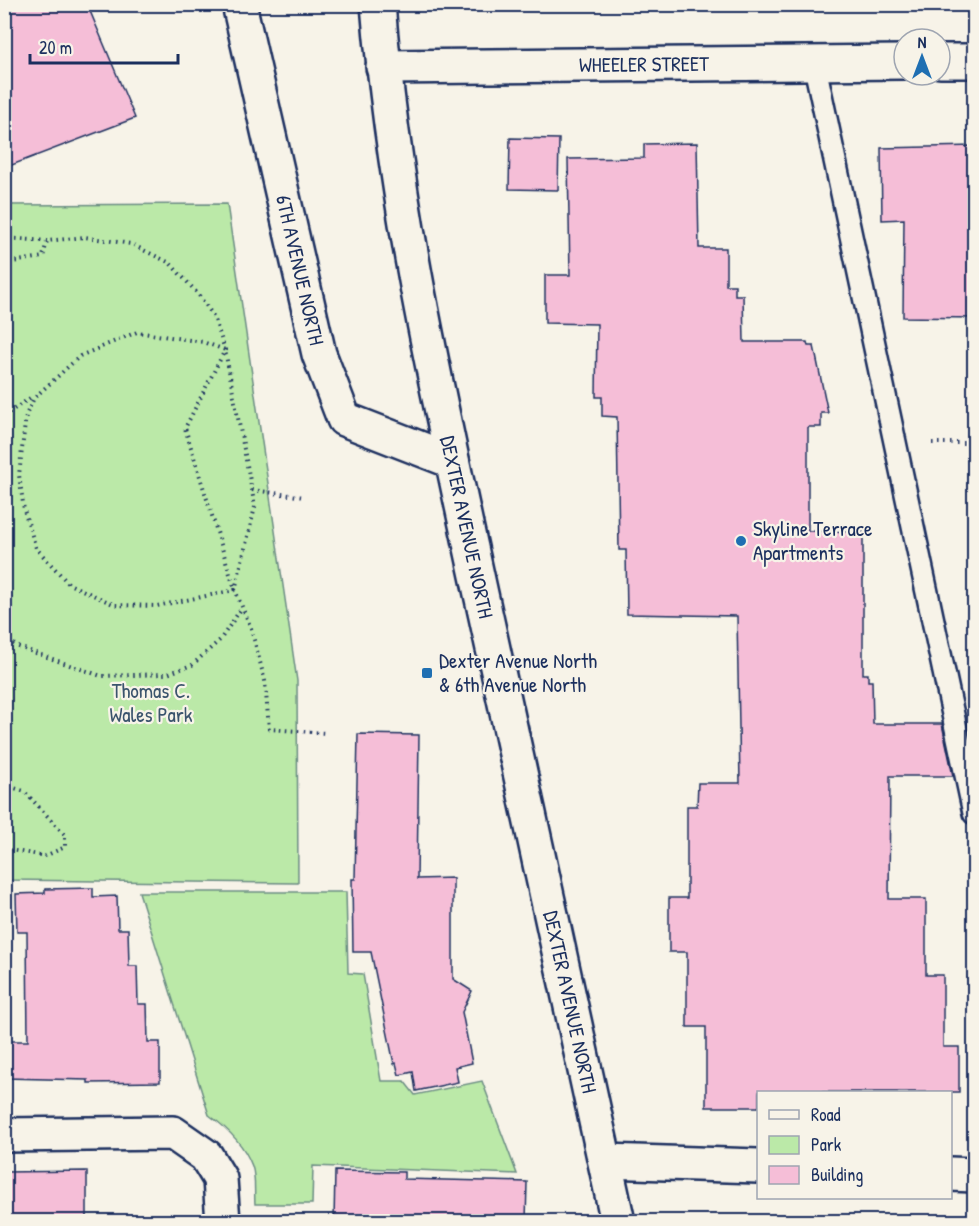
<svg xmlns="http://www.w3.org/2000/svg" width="979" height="1226" viewBox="0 0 979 1226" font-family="'Patrick Hand',sans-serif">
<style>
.green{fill:#bbe9a8;stroke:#6b8c83;stroke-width:1.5}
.building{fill:#f5bed7;stroke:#1b2f5e;stroke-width:1.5}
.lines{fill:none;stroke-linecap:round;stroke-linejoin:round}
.lane-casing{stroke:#1b2f5e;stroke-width:26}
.street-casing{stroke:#1b2f5e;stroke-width:38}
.secondary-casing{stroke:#1b2f5e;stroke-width:38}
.path{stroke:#1b2f5e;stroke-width:4;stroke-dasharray:1.5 4.5;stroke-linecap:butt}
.lane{stroke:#f7f3e8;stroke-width:21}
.street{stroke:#f7f3e8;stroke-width:33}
.secondary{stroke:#f7f3e8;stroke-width:33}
.poi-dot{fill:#1f6fb2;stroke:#f7f3e8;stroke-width:2}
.labels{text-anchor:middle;stroke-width:4.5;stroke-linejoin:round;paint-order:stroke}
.street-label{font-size:21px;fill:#1b2f5e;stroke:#f7f3e8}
.poi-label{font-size:21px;fill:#1b2f5e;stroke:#f7f3e8;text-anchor:start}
.park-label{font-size:21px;fill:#3b546d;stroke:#f7f3e8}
</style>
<rect width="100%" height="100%" fill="#f7f3e8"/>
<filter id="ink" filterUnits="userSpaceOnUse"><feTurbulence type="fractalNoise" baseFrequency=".0167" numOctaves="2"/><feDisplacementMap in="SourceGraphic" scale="12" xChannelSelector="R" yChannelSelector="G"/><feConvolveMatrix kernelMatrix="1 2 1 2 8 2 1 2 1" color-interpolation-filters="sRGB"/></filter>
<g filter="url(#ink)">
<g class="green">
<polygon points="227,204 297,681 298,883 5,880 5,205"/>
<path d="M 139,892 L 346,892 L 348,973 L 363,974 L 381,1081 L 404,1081 L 415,1095 L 482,1081 L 517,1174 L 313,1166 L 312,1204 L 255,1204 C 254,1192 256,1177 252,1166 C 244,1144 227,1128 209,1115 Z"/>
</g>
<g class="building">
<polygon points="4,4 87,4 135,118 4,168"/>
<polygon points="510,138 559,139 558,190 509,189"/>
<polygon points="697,143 699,248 726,248 726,285 735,285 735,295 743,295 744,342 807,342 808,346 814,346 828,413 821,413 821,427 808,427 808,531 863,532 863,674 868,674 868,681 872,681 873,724 942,724 953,776 890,776 889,899 926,899 926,975 943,975 943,1047 959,1047 959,1092 759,1092 759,1107 706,1107 706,1027 687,1027 687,952 669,952 669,898 687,898 687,806 697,806 698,783 740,783 737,616 627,614 626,550 619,550 617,417 602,416 602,397 596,397 597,324 545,323 545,275 570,275 568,159 644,158 644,144"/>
<polygon points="975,146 975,318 903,317 904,219 882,220 881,148"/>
<polygon points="358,734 419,735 417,879 453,878 453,979 472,991 462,1012 472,1063 455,1067 458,1082 416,1091 413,1072 399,1075 396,1063 394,1064 371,952 353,952 352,879 355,879"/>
<polygon points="93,888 93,897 117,896 118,929 128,929 129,966 137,966 138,1004 147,1004 148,1042 160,1042 160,1082 88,1083 88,1080 4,1078 4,1041 28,1041 27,932 17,932 16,894 45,893 45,889"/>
<polygon points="87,1171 87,1221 4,1221 4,1172"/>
<polygon points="335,1171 404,1172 404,1179 527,1182 526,1221 334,1221"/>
</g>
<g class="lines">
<g class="lane-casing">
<polyline id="lane" points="814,62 974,813"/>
</g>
<g class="street-casing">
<g id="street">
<polyline points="940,61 974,61"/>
<path id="s1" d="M 383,67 L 904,62"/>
<polyline points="4,1135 173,1133 206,1156 220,1179 223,1222"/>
<polyline points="605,1161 758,1166"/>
<polyline points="950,1174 974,1175"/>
</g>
</g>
<g class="secondary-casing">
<g id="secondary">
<path id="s2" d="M 239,4 L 319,354 L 344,419 L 452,461"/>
<path id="s3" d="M 378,4 C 394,203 439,399 481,594 C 527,803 572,1012 618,1222"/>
</g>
</g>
<g class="path">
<polyline points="4,238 47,241"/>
<polyline points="4,265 12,262 43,257 47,241 85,237 131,244 170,263 198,294 214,317 225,350 185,428 234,587"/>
<polyline points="4,416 33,396"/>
<polyline points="932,443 974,443"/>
<polyline points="252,490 304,497"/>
<polyline points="235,590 255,507 225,350 203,342 137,332 80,356 34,398 26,415 19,475 24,510 36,548 69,584 115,605 157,606 235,590 251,628 265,681 269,729 326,733"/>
<polyline points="4,636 16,646 101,676 167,674 192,665 220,640 241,609"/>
<polyline points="4,785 24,791 65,835 65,847 45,856 4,849"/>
<polyline points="266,1221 314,1219"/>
</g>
<use href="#lane" class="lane"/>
<use href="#street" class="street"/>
<use href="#secondary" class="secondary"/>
</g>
</g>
<g class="poi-dot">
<circle cx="741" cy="541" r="6"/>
<rect x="421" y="667" width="12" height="12" rx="3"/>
</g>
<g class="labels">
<g class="street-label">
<text dy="7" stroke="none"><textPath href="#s1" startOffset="261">WHEELER STREET</textPath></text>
<text dy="7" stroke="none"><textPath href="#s2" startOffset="273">6TH AVENUE NORTH</textPath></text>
<text dy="7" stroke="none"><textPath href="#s3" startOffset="531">DEXTER AVENUE NORTH</textPath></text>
<text dy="7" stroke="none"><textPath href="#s3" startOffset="1017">DEXTER AVENUE NORTH</textPath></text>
</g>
<g class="poi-label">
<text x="753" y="536">Skyline Terrace<tspan x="753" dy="24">Apartments</tspan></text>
<text x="439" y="668">Dexter Avenue North<tspan x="439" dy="24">&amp; 6th Avenue North</tspan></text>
</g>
<g class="park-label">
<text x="151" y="698">Thomas C.<tspan x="151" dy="24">Wales Park</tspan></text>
</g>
</g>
<rect width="979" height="1226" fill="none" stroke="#f7f3e8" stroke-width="24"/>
<rect x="12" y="12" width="955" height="1202" fill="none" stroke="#1b2f5e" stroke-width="2" filter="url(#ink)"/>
<rect x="757" y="1091" width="195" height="108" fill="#f7f3e8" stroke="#9fa5b1" stroke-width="1.5"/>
<rect x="769" y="1110" width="30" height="9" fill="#f7f3e8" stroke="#9fa5b1" stroke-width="1.5"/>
<text x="811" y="1121" font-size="18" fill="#1b2f5e">Road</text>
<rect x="769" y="1136" width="30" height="18" fill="#bbe9a8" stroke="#9fa5b1" stroke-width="1.5"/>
<text x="811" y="1151" font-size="18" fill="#1b2f5e">Park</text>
<rect x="769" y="1166" width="30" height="18" fill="#f5bed7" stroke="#9fa5b1" stroke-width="1.5"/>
<text x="811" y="1181" font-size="18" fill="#1b2f5e">Building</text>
<g transform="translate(922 57)"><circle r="28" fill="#f7f3e8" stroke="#9fa5b1" stroke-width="1.5"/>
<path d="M0-4.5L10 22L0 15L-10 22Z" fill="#1f6fb2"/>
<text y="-9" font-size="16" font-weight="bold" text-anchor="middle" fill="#1b2f5e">N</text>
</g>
<path d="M30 54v9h148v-9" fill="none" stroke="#1b2f5e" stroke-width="3"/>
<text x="39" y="54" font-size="18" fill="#1b2f5e" stroke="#f7f3e8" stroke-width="4.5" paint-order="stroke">20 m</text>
</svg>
